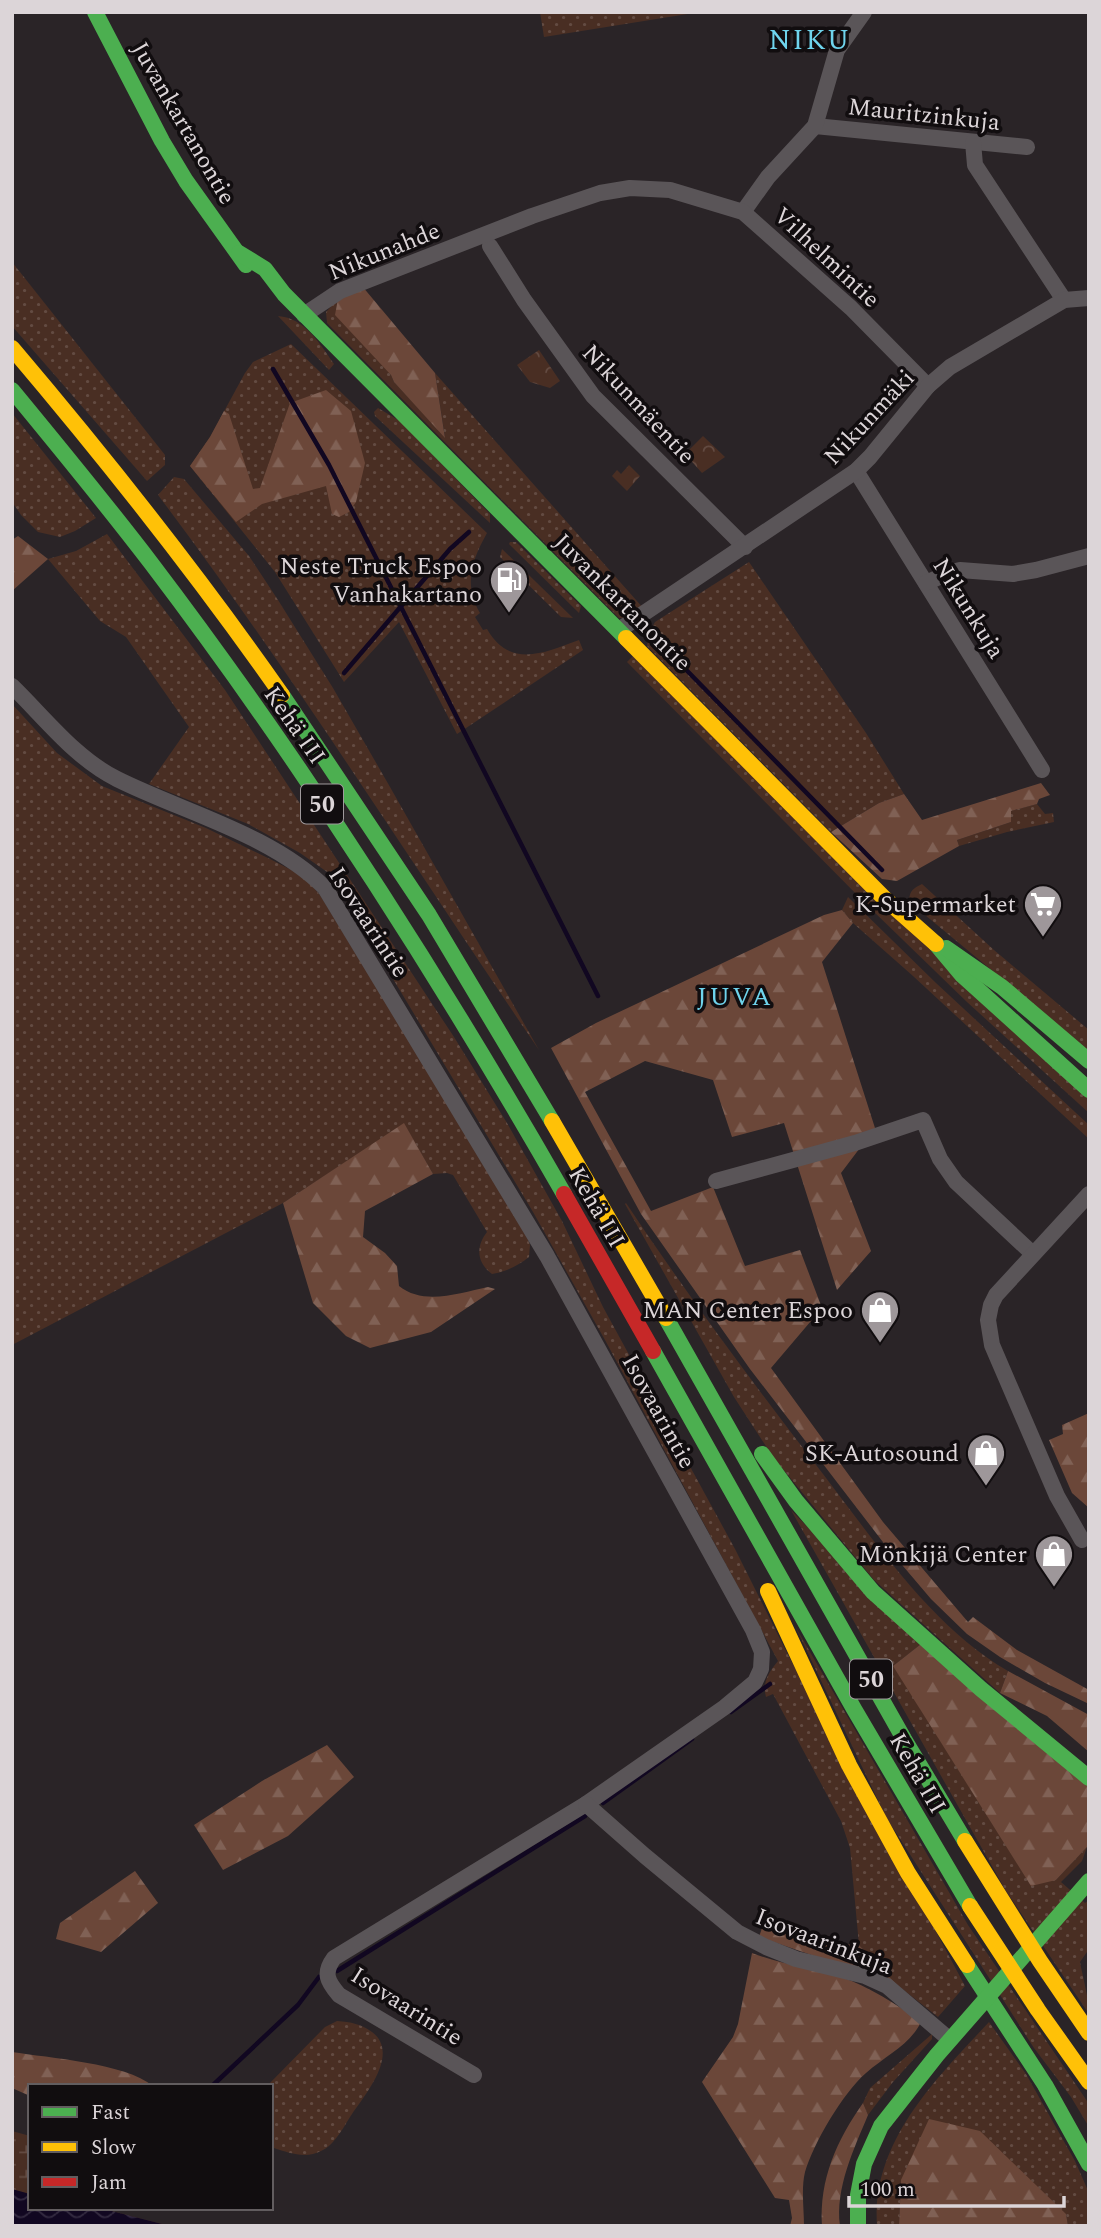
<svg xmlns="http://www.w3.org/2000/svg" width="1101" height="2238" viewBox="0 0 1101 2238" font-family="Spectral,serif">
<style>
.grass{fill:url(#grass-dots)}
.forest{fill:url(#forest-firs)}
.wetland{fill:url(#wetland-marsh)}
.park{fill:url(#park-crowns)}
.water{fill:url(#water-waves)}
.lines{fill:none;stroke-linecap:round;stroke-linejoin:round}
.stream{stroke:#110721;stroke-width:4.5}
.street{stroke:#5a5558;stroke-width:16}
.fast{stroke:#4caf50;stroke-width:16}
.slow{stroke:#ffc107;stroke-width:16}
.jam{stroke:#c62828;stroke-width:16}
.labels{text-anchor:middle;stroke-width:7;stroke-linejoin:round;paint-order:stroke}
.shield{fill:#110d0f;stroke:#9f999c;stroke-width:2}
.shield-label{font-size:23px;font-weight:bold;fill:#dcd5d8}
.street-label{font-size:24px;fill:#dcd5d8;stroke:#110d0f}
.poi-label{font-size:24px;fill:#dcd5d8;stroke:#110d0f;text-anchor:end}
.neighbourhood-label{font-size:26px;letter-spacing:2px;fill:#6fd4ed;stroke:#110d0f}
.quarter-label{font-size:28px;letter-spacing:2px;fill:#6fd4ed;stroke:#110d0f}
</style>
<defs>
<pattern id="grass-dots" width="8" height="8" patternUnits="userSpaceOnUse" patternTransform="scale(1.75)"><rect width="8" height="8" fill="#492e23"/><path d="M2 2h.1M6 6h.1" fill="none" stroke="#634b42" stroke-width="1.8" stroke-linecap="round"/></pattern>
<pattern id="forest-firs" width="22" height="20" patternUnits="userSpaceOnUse" patternTransform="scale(1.75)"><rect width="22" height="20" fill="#6b4739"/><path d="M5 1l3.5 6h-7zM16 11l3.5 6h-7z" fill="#806155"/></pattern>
<pattern id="wetland-marsh" width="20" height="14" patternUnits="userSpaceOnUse" patternTransform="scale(1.75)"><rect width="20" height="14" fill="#492e23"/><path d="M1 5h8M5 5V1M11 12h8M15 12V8" fill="none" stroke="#634b42"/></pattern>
<pattern id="park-crowns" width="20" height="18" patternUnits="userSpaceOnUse" patternTransform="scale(1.75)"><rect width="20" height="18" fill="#492e23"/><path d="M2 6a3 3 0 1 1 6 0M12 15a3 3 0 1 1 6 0" fill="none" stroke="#634b42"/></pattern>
<pattern id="water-waves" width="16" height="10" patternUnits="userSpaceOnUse" patternTransform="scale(1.75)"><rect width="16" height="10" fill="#110721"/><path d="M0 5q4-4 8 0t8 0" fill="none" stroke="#332a40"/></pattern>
</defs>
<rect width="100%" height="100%" fill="#2a2427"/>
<g class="grass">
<polygon points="540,12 700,12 544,37"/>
<polygon points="12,262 165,455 165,465 147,481 12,326"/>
<polygon points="338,299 391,375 394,382 445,437 435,373 644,609 625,618 619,618 327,323 326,312"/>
<path d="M 278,316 C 305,318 320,344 334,364 L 329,370 Z"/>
<path d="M 291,344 L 487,533 C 472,560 463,584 480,613 L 475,617 L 483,630 L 487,629 C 510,669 544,653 579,640 L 583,650 L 457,734 L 399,622 L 344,682 L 275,572 L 190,466 L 210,437 L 245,373 L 253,362 Z"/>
<polygon points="378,408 400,421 490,514 490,523 375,416 374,412"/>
<polygon points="12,413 96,518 75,531 60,537 38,532 21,515 12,502"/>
<path d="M 174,477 L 184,479 L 249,556 L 278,600 L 333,688 L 390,787 L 539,1050 C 412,864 293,674 158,495 Z"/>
<path d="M 107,534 L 225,690 L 454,1037 L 507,1123 L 562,1221 L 603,1307 L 735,1549 L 787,1653 L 965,1986 L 938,2017 L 896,1984 L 859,1945 L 850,1848 L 841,1821 L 773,1694 L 766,1697 C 762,1682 769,1672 778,1661 L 605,1340 L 533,1212 L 330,874 L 300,853 L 248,824 L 149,784 L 189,727 L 126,637 L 100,621 L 48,559 L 76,551 Z"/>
<polygon points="510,542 516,542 581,606 579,613 509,544"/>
<polygon points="502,549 573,618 561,617 500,557"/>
<polygon points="749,562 866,733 904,794 879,803 831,832 647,646 649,633 655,622"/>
<polygon points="633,656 1089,1097 1089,1113 967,1002 870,908 627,662"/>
<path d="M 12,704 L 57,753 L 102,786 L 206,828 L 270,859 L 303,876 L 320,895 L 525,1231 L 530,1245 L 529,1257 C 518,1266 505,1272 492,1274 C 476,1262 476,1246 487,1232 L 453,1175 L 447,1173 L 433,1174 L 404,1124 L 283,1203 L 12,1345 Z"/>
<polygon points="1037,804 1045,814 1053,813 1054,822 1007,832 959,846 957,840 1011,822 1010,811"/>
<path d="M 922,884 L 994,950 L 1089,1030 L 1089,1051 L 913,905 L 909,900 C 910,890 914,888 922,884 Z"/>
<polygon points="848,897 936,983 1089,1125 1089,1139 913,976 853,923 842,910"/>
<path d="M 626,1203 C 688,1296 755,1386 823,1474 C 876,1543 932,1627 1008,1671 L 1000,1693 L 874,1580 L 773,1457 L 734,1397 L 625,1204 Z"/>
<path d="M 791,1510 L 921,1644 L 893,1666 L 1056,1880 L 1087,1847 L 1082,1861 L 1061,1882 L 1085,1903 L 1089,1900 L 1089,1949 L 1080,1962 C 1083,1978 1089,1999 1089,2014 L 1006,1891 Z"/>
<polygon points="795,1626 968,1925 1089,2104 1089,2127 1071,2097 1034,2048 886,1817"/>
<path d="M 337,2021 C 351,2022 361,2024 372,2032 C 400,2053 366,2094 352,2114 C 344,2126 335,2145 321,2151 C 306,2159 289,2153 274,2148 L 271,2146 L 271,2086 L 267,2086 L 325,2027 Z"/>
<path d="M 989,2022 L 1026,2074 L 1075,2161 L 1089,2193 L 1089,2226 L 1068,2226 L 1066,2214 L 901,2180 L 899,2226 L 877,2226 C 871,2142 936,2079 989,2022 Z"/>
<polygon points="932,2034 932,2039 893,2082 868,2115 863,2103 870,2088"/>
</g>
<g class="forest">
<polygon points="362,286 435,373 445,438 394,382 391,375 335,315 338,299"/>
<polygon points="326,390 351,411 365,463 356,502 349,512 339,517 332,514 326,486 262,504 236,522 190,466 210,437 224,411 229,414 253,489 260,488 290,403"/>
<polygon points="18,536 48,559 12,591 12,540"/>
<polygon points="1041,783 1050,795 1039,799 1037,804 1011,811 1011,822 957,840 959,846 897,881 882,879 831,832 879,803 904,794 922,820"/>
<polygon points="842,910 853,923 822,962 875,1128 841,1173 871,1251 837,1290 784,1123 732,1137 713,1080 645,1061 585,1092 651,1211 713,1187 745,1266 800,1250 822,1308 771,1368 883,1522 968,1622 973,1617 1017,1650 1089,1690 1089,1704 1045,1683 1000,1657 967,1634 931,1599 886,1546 750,1369 641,1214 551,1048 596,1023 824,915"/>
<path d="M 404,1123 L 433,1174 L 365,1211 L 363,1237 L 385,1253 L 397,1266 L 399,1286 C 424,1306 459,1293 488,1287 L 495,1289 L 431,1332 L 370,1348 L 346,1336 L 313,1303 L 283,1203 Z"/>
<polygon points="1089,1413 1089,1508 1072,1493 1049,1440 1063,1434 1062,1425"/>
<polygon points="921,1644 1089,1786 1089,1841 1087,1847 1056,1880 1031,1886 893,1666"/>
<polygon points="1008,1671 1089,1715 1089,1752 1047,1716 1000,1693"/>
<polygon points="327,1745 354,1777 288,1836 223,1870 194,1825 262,1781"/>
<polygon points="135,1871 158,1903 101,1952 56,1939 60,1923"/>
<polygon points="762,1928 845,1944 859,1945 896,1984 759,1937"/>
<path d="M 752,1953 C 781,1964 811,1968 841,1977 C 870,1987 896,2004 921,2022 C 910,2045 885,2056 866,2073 C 843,2093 814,2142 805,2172 C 801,2188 804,2209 804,2226 L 790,2226 L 792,2218 L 789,2200 L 775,2198 L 702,2082 L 733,2037 L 738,2024 Z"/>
<path d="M 12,2052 C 49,2058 125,2063 153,2086 L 30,2086 L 30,2096 L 12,2088 Z"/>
<path d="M 863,2103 L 868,2115 C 854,2149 835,2188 840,2226 L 822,2226 C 819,2179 837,2140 863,2103 Z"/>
<polygon points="929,2119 980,2131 1066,2214 1068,2226 899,2226 901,2180"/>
</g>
<polygon class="wetland" points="12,2131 30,2136 30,2208 100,2208 170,2226 12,2226"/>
<g class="park">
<polygon points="539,350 560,381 550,388 530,382 517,365"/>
<polygon points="703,436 725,457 702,473 685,454"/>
<polygon points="629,465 640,476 627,491 612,476 617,470 621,474"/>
</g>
<polygon class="water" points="12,2189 30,2194 30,2208 100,2208 170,2226 12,2226"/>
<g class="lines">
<g class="stream">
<polyline points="273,369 329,465 598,996"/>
<polyline points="656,639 882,870"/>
<polyline points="344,673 450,549 469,532"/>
<polyline points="731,1712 770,1684"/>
<polyline points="603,1803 692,1739"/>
<polyline points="337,1971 585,1816"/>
<polyline points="212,2086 298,2005 319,1977"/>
</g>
<g class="street">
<polyline points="815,126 1027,147"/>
<polyline points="973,142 975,165 1064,300"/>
<polyline points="743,212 768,177 815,126 837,50 864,12"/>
<polyline points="490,246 524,300 593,396 745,547"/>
<polyline points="304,315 340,291 532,216 600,193 630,188 670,190 743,212 851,308 928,386"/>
<polyline points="856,471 1042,770"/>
<polyline points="926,583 948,573 960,570 1013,574 1036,570 1089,556"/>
<polyline points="619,630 856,471 870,457 928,386 950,367 1064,300 1089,298"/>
<path d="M 12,686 C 45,718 75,758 117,779 C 183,812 273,835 325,888 L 547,1256 L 753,1630 L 762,1652 L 761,1669 L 755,1682 L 725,1707 L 586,1804 L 334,1958 C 323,1973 327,1981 339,1995 L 474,2075"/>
<polyline points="716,1181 855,1143 923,1120 940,1159 956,1182 1033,1254"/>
<polyline points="1082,1540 1057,1496 992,1345 988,1320 991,1305 996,1295 1089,1194"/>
<polyline points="586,1804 645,1856 737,1932 766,1947 796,1959 865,1976 887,1986 949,2039"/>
</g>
<g class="fast">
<polyline points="95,12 162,141 186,181 246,265"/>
<polyline points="239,253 265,269 284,294 626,638"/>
<path d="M 12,390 C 59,447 106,504 151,563 C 303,763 439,976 564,1194"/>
<polyline points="282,695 429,915 552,1121"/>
<polyline points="936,944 962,975 1089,1090"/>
<polyline points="946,948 1002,987 1089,1061"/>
<polyline points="666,1318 904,1739 965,1841"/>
<polyline points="653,1351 854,1709 970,1906"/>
<polyline points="762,1454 796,1501 873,1592 981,1689 1089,1778"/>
<polyline points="967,1965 1045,2085 1089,2164"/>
<polyline points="858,2226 858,2195 864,2164 881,2126 937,2055 1089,1881"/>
</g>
<g class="slow">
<path d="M 12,348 C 107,460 198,575 282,695"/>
<polyline points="626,638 884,898 936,944"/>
<polyline points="552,1121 666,1318"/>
<polyline points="768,1591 849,1765 908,1873 967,1965"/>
<polyline points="965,1841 1040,1961 1089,2033"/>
<polyline points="970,1906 1038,2010 1089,2082"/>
</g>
<polyline class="jam" points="564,1194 653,1351"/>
</g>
<defs>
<g id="fuel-pin" transform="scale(2.0125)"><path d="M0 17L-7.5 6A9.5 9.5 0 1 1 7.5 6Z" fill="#9e979a" stroke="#110d0f"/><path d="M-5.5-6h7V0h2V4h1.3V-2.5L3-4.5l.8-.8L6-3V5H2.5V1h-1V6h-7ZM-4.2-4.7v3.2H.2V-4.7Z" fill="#fff"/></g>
<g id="supermarket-pin" transform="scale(2.0125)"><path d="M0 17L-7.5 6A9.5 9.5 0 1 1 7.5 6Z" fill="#9e979a" stroke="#110d0f"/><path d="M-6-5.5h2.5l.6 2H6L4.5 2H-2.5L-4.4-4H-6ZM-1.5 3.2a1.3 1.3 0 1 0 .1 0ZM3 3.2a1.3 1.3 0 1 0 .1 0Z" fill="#fff"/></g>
<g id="shop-pin" transform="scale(2.0125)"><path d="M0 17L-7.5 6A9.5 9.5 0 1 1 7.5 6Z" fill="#9e979a" stroke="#110d0f"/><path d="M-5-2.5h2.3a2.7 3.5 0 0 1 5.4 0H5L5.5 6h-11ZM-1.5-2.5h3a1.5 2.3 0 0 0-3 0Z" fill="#fff"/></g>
</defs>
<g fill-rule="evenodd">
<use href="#fuel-pin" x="509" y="580"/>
<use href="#supermarket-pin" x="1043" y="904"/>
<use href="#shop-pin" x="880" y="1310"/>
<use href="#shop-pin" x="986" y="1453"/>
<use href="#shop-pin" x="1054" y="1554"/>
</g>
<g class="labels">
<g class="shield">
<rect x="301" y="784.5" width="42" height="39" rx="5"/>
<rect x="850" y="1659.5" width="42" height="39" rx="5"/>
</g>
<g class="shield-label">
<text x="322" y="812">50</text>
<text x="871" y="1687">50</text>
</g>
<g class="street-label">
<text transform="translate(924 114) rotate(6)" y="8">Mauritzinkuja</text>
<text transform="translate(184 123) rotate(60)" y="8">Juvankartanontie</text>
<text transform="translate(384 251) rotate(-22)" y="8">Nikunahde</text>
<text transform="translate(827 257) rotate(43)" y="8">Vilhelmintie</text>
<text transform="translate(639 404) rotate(47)" y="8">Nikunmäentie</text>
<text transform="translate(869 417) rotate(-47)" y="8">Nikunmäki</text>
<text transform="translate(623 602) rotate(45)" y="8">Juvankartanontie</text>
<text transform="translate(969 608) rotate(58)" y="8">Nikunkuja</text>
<text transform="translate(295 725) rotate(55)" y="8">Kehä III</text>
<text transform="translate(369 922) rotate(57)" y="8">Isovaarintie</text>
<text transform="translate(597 1207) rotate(60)" y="8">Kehä III</text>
<text transform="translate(659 1411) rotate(61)" y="8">Isovaarintie</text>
<text transform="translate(918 1773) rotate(60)" y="8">Kehä III</text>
<text transform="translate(824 1941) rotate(21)" y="8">Isovaarinkuja</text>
<text transform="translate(407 2006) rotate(32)" y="8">Isovaarintie</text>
</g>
<g class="poi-label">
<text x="482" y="574">Neste Truck Espoo<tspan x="482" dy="28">Vanhakartano</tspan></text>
<text x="1016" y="912">K-Supermarket</text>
<text x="853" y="1318">MAN Center Espoo</text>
<text x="959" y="1461">SK-Autosound</text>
<text x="1027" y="1562">Mönkijä Center</text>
</g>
<g class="neighbourhood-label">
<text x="735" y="1005">JUVA</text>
</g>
<g class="quarter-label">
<text x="810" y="49">NIKU</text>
</g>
</g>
<rect width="1101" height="2238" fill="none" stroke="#dcd5d8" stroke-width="28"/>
<rect x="28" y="2084" width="245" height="126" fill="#110d0f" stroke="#625d5f" stroke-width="2"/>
<rect x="42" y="2107" width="35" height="10" fill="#4caf50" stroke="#625d5f" stroke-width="2"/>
<text x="91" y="2119" font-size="21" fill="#dcd5d8">Fast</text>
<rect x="42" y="2142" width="35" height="10" fill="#ffc107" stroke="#625d5f" stroke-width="2"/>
<text x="91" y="2154" font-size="21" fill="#dcd5d8">Slow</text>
<rect x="42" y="2177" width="35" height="10" fill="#c62828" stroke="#625d5f" stroke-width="2"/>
<text x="91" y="2189" font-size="21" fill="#dcd5d8">Jam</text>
<path d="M849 2196v10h215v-10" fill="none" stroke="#dcd5d8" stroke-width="3.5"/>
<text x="860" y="2196" font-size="21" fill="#dcd5d8" stroke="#110d0f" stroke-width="5" paint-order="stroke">100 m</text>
</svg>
